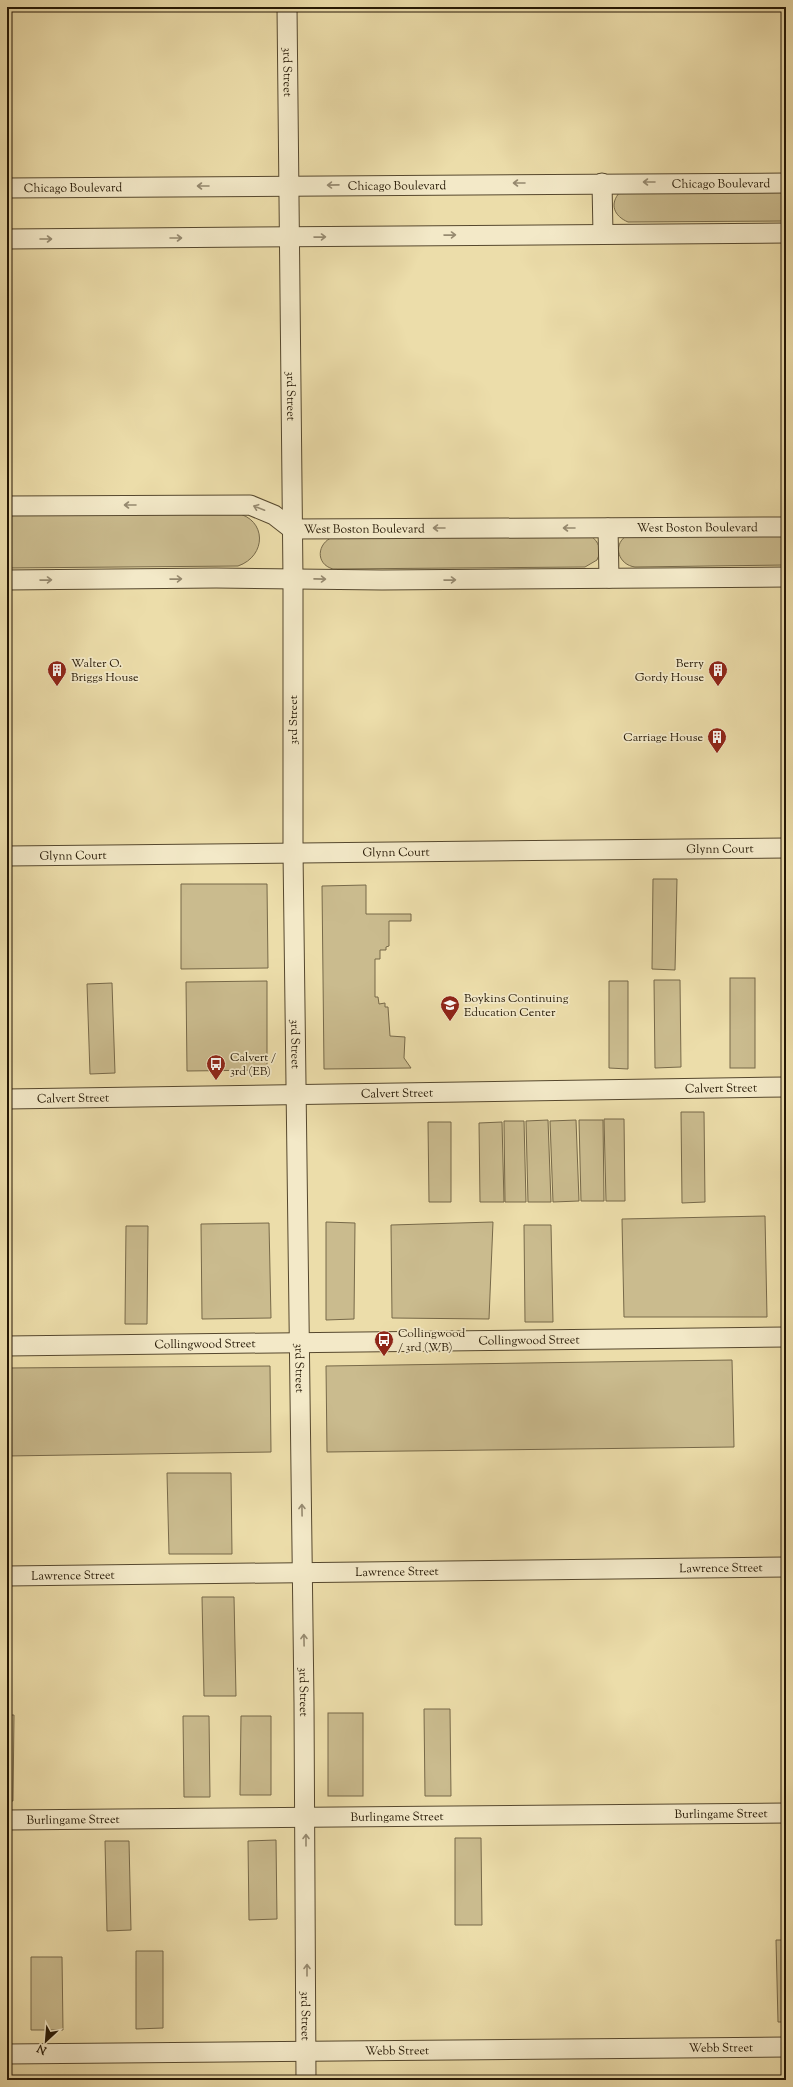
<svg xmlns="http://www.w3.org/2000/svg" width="793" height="2087" viewBox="0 0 793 2087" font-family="'Sorts Mill Goudy',serif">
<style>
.green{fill:#cabb8e;stroke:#776949}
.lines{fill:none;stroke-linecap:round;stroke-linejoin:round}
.minor-casing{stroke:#56482e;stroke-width:21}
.minor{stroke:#f3e9c8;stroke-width:19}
.oneway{stroke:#968a70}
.labels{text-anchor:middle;stroke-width:3.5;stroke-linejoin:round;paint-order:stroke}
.street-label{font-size:12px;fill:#241704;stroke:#f3e9c8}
.poi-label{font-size:12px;fill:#241704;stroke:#f3e9c8;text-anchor:start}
</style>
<rect width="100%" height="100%" fill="#ecddaa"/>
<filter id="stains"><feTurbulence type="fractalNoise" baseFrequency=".005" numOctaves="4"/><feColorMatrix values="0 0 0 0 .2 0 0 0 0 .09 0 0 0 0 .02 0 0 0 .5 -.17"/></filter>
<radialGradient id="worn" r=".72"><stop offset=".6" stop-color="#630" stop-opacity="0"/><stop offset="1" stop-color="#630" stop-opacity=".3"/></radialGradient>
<g class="green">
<path d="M 786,188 L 786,221 L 628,222 C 614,216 609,204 620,192 Z"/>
<path d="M 236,513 C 267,519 267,556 238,566 L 7,568 L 7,515 Z"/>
<path d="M 786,532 L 786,565 L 635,567 C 619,565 612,546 626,536 Z"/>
<path d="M 591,536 C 599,542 602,550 597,560 L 585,567 L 333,569 C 315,564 317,543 333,537 Z"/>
<polygon points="653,879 677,879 675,970 652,969"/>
<polygon points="181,884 267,884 268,968 181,969"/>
<polygon points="366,885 366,914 411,914 411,921 389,921 389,946 386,947 386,950 380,950 380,959 375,959 375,997 378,997 379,1004 385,1003 385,1007 388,1007 390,1036 405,1037 404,1058 411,1068 324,1069 322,886"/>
<rect x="730" y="978" width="25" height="90"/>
<polygon points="654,980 680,980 681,1067 655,1068"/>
<polygon points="267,981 267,1070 187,1071 186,982"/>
<polygon points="609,981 628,981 628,1069 609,1068"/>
<polygon points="784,981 786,981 786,1064 783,1064"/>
<polygon points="112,983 115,1073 90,1074 87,984"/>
<polygon points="681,1112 704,1112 705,1202 682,1203"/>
<polygon points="604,1119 624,1119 625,1201 606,1201"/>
<polygon points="548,1120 551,1202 528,1202 526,1121"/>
<polygon points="576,1120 579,1201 553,1202 550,1121"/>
<polygon points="579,1120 603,1120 604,1201 581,1201"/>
<polygon points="504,1121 524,1121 526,1202 505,1202"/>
<polygon points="428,1122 451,1122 451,1202 429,1202"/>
<polygon points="502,1122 504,1202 480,1202 479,1123"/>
<polygon points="765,1216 767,1317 624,1317 622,1219"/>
<polygon points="326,1222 355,1223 354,1319 326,1320"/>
<polygon points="493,1222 489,1319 392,1318 391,1225"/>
<polygon points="269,1223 271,1318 202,1319 201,1224"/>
<polygon points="524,1225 551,1225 553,1322 525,1322"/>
<polygon points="126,1226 148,1226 147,1324 125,1324"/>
<polygon points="732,1360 734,1447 327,1452 326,1366"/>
<polygon points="270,1366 271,1452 7,1456 7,1368"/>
<polygon points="167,1473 231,1473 232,1554 169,1554"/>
<polygon points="202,1597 234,1597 236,1696 204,1696"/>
<polygon points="424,1709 450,1709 451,1796 425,1796"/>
<rect x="328" y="1713" width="35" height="83"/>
<polygon points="7,1715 14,1715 13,1801 7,1801"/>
<polygon points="183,1716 209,1716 210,1797 184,1797"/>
<polygon points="241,1716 271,1716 271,1795 240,1795"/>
<polygon points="455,1838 481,1838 482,1925 455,1925"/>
<polygon points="276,1840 277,1919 249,1920 248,1841"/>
<polygon points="105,1841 129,1841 131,1930 107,1931"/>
<polygon points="776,1940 786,1940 786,2022 778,2022"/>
<polygon points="136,1951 163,1951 163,2028 136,2029"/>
<polygon points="31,1957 62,1957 63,2030 31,2030"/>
</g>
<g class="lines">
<g class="minor-casing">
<g id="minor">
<path id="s1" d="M 287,7 L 293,579 L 293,852 L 304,1703 L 306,2080"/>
<polyline points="602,183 603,234"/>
<path id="s2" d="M 7,188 L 786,183"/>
<polyline points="7,239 786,233"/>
<path id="s3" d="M 7,506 L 250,505 L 274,515 L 292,529 L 786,527"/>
<polyline points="608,528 609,578"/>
<polyline points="7,580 216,578 382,580 786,577"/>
<path id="s4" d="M 7,856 L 786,848"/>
<path id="s5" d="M 7,1099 L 786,1087"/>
<path id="s6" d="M 7,1346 L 786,1337"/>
<path id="s7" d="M 7,1576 L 786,1567"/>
<path id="s8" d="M 7,1820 L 786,1813"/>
<path id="s9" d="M 7,2054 L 786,2047"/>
</g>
</g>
<use href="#minor" class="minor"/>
</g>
<defs><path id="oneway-shaft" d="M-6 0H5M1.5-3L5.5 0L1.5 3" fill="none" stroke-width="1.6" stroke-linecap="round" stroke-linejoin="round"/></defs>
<g class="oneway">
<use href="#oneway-shaft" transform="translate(649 182) rotate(-180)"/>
<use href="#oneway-shaft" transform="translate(519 183) rotate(180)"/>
<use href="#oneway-shaft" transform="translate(333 185) rotate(179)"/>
<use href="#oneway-shaft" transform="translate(203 186) rotate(180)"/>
<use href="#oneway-shaft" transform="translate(450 235) rotate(-1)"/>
<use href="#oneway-shaft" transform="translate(320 237) rotate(-1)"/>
<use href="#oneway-shaft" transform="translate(176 238)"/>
<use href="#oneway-shaft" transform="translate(46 239)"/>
<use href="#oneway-shaft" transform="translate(130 505) rotate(180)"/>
<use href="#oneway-shaft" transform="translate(259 508) rotate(-159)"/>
<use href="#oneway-shaft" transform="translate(439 528) rotate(180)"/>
<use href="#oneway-shaft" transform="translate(569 528) rotate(180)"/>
<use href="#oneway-shaft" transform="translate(176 579) rotate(-1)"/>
<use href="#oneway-shaft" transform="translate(320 579) rotate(1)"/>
<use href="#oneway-shaft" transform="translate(46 580) rotate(-1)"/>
<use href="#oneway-shaft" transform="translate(450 580) rotate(-1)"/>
<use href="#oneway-shaft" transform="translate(302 1510) rotate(-91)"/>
<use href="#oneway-shaft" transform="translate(304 1640) rotate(-91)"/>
<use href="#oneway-shaft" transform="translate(306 1840) rotate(-90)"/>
<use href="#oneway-shaft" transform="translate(307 1970) rotate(-90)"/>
</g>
<defs>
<g id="building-pin" transform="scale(1)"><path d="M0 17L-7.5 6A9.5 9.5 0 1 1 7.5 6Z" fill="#8f2418" stroke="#f3e9c8"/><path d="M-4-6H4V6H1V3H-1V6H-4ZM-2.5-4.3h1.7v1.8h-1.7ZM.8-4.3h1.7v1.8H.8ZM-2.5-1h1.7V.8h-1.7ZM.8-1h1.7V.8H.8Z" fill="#fff"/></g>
<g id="school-pin" transform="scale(1)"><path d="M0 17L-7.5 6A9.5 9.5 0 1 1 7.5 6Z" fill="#8f2418" stroke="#f3e9c8"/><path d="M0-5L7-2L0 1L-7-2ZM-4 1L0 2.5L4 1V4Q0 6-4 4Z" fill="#fff"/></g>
<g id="bus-pin" transform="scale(1)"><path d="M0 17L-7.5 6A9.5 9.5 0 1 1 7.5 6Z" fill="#8f2418" stroke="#f3e9c8"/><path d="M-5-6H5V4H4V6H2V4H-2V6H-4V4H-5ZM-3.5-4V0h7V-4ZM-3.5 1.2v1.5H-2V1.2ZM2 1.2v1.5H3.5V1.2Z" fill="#fff"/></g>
</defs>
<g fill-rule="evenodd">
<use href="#building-pin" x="57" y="670"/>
<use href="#building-pin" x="718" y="670"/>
<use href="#building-pin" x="717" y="737"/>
<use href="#school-pin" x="450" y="1005"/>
<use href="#bus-pin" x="216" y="1064"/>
<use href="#bus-pin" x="384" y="1340"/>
</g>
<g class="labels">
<g class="street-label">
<text dy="4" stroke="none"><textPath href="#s1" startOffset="65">3rd Street</textPath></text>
<text dy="4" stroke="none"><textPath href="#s2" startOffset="714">Chicago Boulevard</textPath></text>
<text dy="4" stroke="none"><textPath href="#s2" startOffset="390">Chicago Boulevard</textPath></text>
<text dy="4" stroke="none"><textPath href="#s2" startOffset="66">Chicago Boulevard</textPath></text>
<text dy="4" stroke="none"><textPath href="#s1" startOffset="389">3rd Street</textPath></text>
<text dy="4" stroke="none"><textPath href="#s3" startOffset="697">West Boston Boulevard</textPath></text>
<text dy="4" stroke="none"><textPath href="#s3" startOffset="364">West Boston Boulevard</textPath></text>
<text transform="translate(293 720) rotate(-90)" y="4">3rd Street</text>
<text dy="4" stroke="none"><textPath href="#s4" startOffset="713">Glynn Court</textPath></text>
<text dy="4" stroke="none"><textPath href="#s4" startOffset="389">Glynn Court</textPath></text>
<text dy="4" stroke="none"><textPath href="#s4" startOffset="66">Glynn Court</textPath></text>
<text dy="4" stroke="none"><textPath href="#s1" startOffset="1037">3rd Street</textPath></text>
<text dy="4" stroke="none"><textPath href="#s5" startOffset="714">Calvert Street</textPath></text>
<text dy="4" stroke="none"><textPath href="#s5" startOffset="390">Calvert Street</textPath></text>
<text dy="4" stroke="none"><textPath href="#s5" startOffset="66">Calvert Street</textPath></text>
<text dy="4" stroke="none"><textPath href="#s6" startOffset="522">Collingwood Street</textPath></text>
<text dy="4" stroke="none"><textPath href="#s6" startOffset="198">Collingwood Street</textPath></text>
<text dy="4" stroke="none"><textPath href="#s1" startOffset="1361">3rd Street</textPath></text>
<text dy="4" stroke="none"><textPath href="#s7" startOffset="714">Lawrence Street</textPath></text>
<text dy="4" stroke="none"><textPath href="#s7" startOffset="390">Lawrence Street</textPath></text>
<text dy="4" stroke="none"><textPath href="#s7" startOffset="66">Lawrence Street</textPath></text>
<text dy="4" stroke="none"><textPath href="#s1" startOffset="1685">3rd Street</textPath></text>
<text dy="4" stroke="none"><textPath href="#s8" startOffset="714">Burlingame Street</textPath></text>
<text dy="4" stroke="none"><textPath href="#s8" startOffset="390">Burlingame Street</textPath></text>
<text dy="4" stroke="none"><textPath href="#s8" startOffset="66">Burlingame Street</textPath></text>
<text dy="4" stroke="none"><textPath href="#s1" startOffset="2009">3rd Street</textPath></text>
<text dy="4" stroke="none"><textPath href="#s9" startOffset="714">Webb Street</textPath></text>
<text dy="4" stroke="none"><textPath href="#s9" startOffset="390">Webb Street</textPath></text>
</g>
<g class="poi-label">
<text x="71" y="667">Walter O.<tspan x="71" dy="14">Briggs House</tspan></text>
<text x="704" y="667" text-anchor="end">Berry<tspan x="704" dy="14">Gordy House</tspan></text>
<text x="703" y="741" text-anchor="end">Carriage House</text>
<text x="464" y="1002">Boykins Continuing<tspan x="464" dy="14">Education Center</tspan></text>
<text x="230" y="1061">Calvert /<tspan x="230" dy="14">3rd (EB)</tspan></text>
<text x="398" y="1337">Collingwood<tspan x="398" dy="14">/ 3rd (WB)</tspan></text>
</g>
</g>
<rect width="793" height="2087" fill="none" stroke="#ecddaa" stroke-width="24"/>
<rect x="8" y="8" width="777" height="2071" fill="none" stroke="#241704" stroke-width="2"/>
<rect x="12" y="12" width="769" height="2063" fill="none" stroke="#241704"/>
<g transform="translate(46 2041) rotate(206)" stroke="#f3e9c8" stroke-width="3" paint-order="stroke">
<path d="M0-3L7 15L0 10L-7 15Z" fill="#241704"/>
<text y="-6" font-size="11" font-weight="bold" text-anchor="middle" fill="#241704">N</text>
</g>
<rect width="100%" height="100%" filter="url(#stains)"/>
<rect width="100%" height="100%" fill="url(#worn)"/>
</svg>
